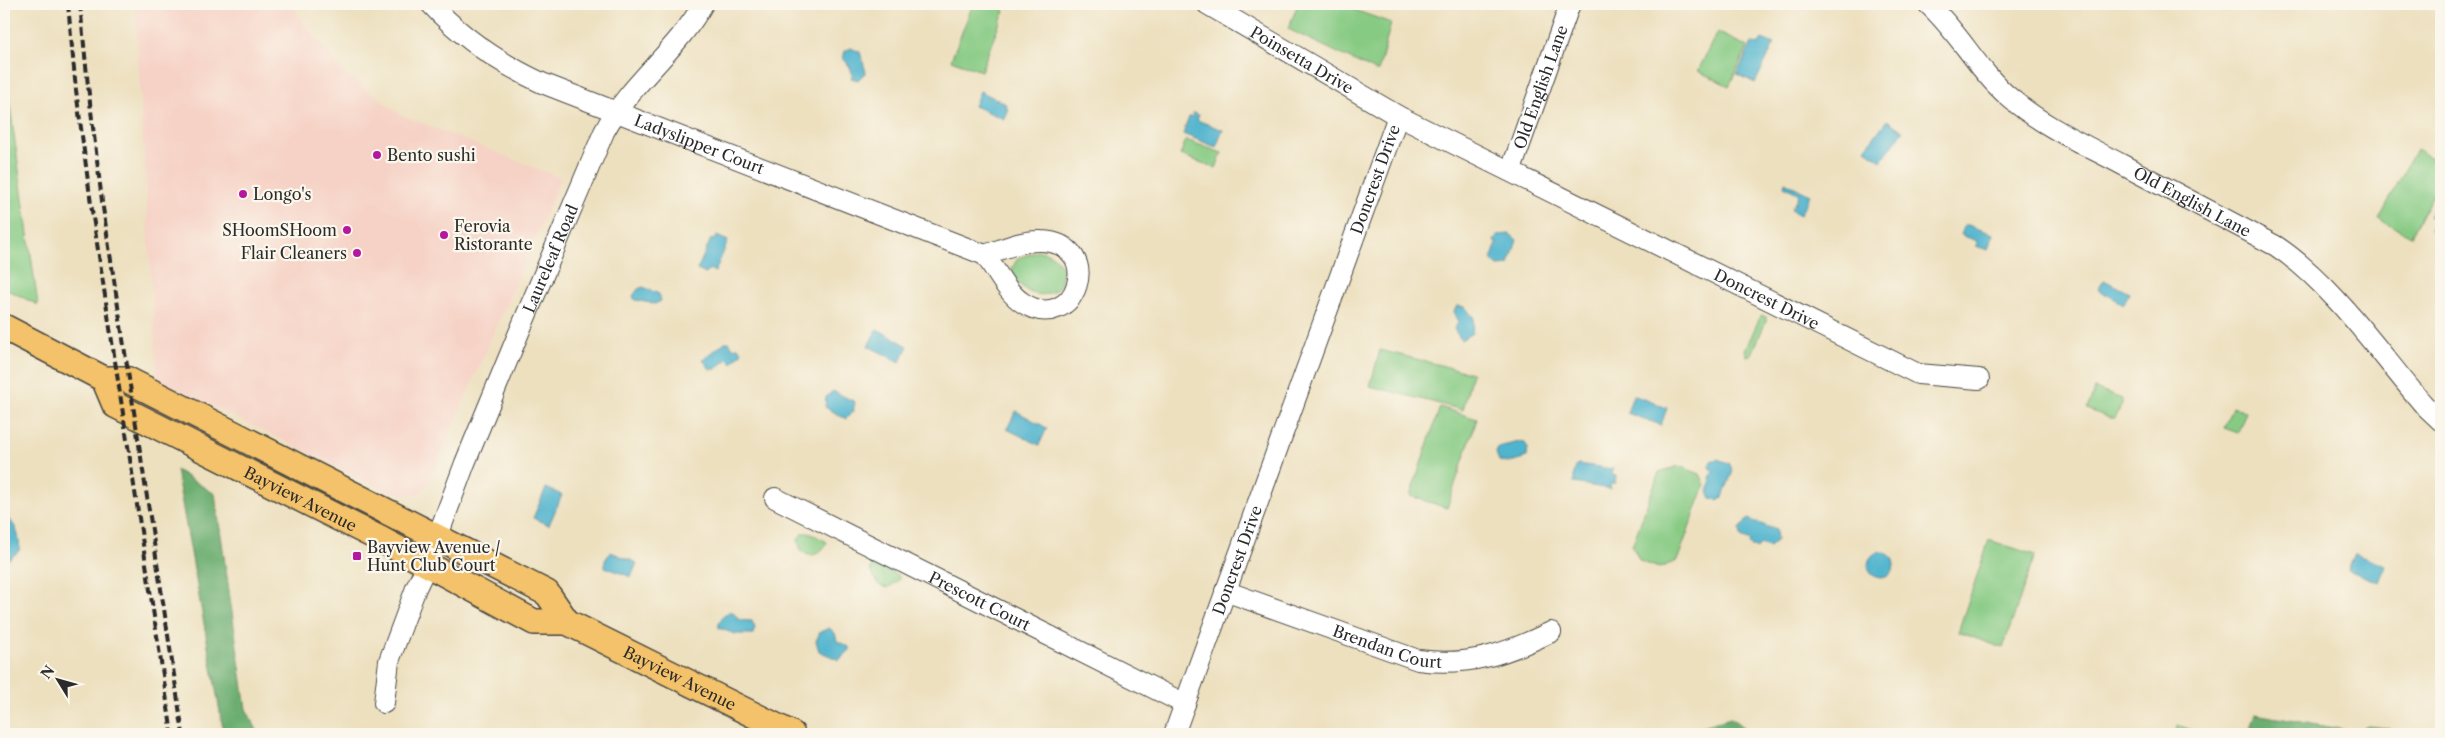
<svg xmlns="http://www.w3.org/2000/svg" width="2445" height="738" viewBox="0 0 2445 738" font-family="'Libre Caslon Text',serif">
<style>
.built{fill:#f6d1c5}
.green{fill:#86ca83;stroke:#587a57}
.forest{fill:#6cae71;stroke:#4c6c4e}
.water{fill:#4fb4ce;stroke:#3d707c}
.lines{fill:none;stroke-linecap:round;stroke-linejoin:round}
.minor-casing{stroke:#484641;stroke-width:22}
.major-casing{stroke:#484641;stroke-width:28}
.minor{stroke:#fff;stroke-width:20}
.major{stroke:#f3c26a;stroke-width:25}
.rail{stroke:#2b2b2b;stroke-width:4;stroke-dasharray:8 4;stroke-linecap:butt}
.poi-dot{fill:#b5179e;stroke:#fbf7ec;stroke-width:2}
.labels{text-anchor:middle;stroke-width:4.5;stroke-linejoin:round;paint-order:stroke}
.street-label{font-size:16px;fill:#2b2b2b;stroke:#fbf7ec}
.poi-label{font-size:16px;fill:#2b2b2b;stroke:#fbf7ec;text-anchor:start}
</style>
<rect width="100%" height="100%" fill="#fbf7ec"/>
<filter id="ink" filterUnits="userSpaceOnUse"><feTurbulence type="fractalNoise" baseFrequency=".02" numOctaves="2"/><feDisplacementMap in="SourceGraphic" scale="10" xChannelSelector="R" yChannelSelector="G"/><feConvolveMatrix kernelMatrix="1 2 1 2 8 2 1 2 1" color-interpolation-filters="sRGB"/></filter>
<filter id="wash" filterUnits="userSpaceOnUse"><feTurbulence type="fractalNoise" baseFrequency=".0096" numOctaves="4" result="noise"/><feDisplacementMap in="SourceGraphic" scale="20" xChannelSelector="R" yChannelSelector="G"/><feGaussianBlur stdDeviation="1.12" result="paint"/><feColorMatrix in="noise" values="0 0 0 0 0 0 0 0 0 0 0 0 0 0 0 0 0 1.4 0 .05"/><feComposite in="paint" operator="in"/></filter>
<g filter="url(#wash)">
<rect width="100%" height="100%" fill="#ede0bf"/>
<polygon class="built" points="135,4 290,4 342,71 401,115 561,178 428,484 421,492 414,496 388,492 157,379"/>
<g class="green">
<polygon points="973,4 991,4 1005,9 981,71 951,60"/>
<polygon points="1298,4 1338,4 1391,23 1378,72 1288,29"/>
<polygon points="1717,32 1748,47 1729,86 1698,71"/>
<polygon points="4,36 6,78 38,305 4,288"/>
<polygon points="1186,140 1222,153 1216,168 1180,155"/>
<polygon points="2416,149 2441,163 2441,179 2411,236 2379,219"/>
<path d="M 1039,251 C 1052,253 1059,259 1063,271 L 1060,286 C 1042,304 1017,292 1012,268 L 1018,258 Z"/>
<polygon points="1761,315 1766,317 1766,321 1752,354 1747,356 1745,350"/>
<polygon points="1380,350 1472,373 1463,410 1370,386"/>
<polygon points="2095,389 2122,399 2122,404 2115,418 2109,418 2087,409"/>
<polygon points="1440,407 1477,419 1447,508 1410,496"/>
<polygon points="2232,407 2246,412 2238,433 2224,428"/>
<polygon points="1679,466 1700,474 1705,485 1677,561 1659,568 1640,561 1632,546 1659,472"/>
<path d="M 803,533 L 810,533 L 827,542 C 819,560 800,560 798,539 Z"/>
<polygon points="1989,540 2035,555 2003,648 1958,632"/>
<polygon points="875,563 899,576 899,580 888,588 879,585 870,570"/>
<polygon points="2178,725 2202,734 2175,734"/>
<polygon points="2368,726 2388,728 2396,734 2350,734"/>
</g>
<g class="forest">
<polygon points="176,470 215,494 246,709 259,734 224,734"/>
<polygon points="2255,714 2369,734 2248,734"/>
<polygon points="1731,718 1752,734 1674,734"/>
</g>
<g class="water">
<polygon points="1762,39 1774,44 1755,83 1737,74 1752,43 1758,45"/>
<polygon points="851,48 860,52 866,72 858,80 851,78 853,75 850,67 843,58 845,51"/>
<polygon points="980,91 1006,104 1005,107 1008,108 1004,119 974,106"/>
<polygon points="1193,113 1199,115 1197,120 1223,130 1216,147 1183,134 1189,117 1192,117"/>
<polygon points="1887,120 1903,131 1881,161 1865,149"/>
<polygon points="1785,182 1810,195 1800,215 1791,210 1799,194 1784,186"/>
<polygon points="2441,200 2441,235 2438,236 2430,230 2432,219 2429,217 2437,202"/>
<polygon points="1965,224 1993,234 1988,250 1976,246 1977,241 1961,235"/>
<polygon points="1510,234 1517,240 1509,265 1498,266 1491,260 1497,243 1494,241 1497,235"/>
<polygon points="717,236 728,241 715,272 709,269 706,274 697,270 711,239 715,240"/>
<polygon points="2104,280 2129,293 2124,304 2098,290"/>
<polygon points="643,287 659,294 661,301 655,304 635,300 633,296 638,289"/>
<polygon points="1457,306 1465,307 1474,318 1472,333 1461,340 1454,329 1458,323 1454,311"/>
<polygon points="877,329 908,346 900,362 868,346"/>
<polygon points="725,342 729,342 734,349 737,346 742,352 732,363 728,359 714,370 713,368 711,370 703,360"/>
<polygon points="833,391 855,402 853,412 846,419 825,407 826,397"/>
<polygon points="1633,395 1667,408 1661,425 1627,413"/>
<polygon points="1016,411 1047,428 1039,445 1007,429"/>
<polygon points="1519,442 1525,443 1528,448 1527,457 1507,463 1499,461 1496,453 1498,447"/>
<polygon points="1717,459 1729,463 1733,471 1723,497 1717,500 1711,498 1708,492 1711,482 1710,478 1713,472 1709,467 1711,461"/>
<polygon points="1577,464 1613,469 1612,475 1616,476 1615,483 1611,483 1610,489 1574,483 1574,473"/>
<polygon points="546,488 562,495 549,525 533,518"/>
<path d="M 5,518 C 16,520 21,541 19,551 L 4,563 Z"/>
<polygon points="1748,519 1776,530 1777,540 1769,547 1760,544 1757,549 1749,544 1750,541 1741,537 1740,529"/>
<circle cx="1881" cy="565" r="13"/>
<polygon points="611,552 637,563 631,577 605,567 605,560"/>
<polygon points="2355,553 2386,565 2379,582 2348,570"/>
<path d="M 732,611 L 739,620 L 752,621 L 755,628 L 753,634 L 735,634 L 719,628 C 717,621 726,612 732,611 Z"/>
<polygon points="829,628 835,633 837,641 849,647 849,651 839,660 819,651 816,641 820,632"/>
</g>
</g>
<g filter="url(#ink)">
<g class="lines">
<g class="minor-casing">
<g id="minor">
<path id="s1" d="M 431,4 C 463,39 499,63 542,83 L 985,255 C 996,270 1007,293 1023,303 C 1076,337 1107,243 1041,241 C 1022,240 1003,249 985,255"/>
<path id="s2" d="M 1207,4 L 1398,116"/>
<path id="s3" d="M 1928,4 C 1959,32 1978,71 2010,98 C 2043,126 2083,144 2121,164 C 2173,191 2224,219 2276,246 C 2332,283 2380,354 2424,405 L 2441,421"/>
<path id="s4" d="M 1511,170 L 1570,4"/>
<path id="s5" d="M 775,498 L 1185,704"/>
<path id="s6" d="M 1225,591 L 1418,660 C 1469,667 1505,654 1551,632"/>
<path id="s7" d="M 384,703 L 389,661 L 416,588 L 427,565 L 465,463 L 515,342 L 604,132 C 629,84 677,51 703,4"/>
<path id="s8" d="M 1174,734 L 1398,116 L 1918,374 L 1979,379"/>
</g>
</g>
<g class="major-casing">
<g id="major">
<polyline points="4,327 104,379 126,379 547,593 567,622"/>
<path id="s9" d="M 104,379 L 115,405 L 382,540 L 534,622 L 567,622 L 792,734"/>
</g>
</g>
<use href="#minor" class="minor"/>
<use href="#major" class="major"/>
<g class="rail">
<polyline points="68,4 76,90 91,204 172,734"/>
<polyline points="80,4 88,86 102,201 183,734"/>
</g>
</g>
</g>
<g class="poi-dot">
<circle cx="377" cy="155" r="5"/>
<circle cx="243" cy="194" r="5"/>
<circle cx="347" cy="230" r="5"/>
<circle cx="444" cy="235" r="5"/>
<circle cx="357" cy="253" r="5"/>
<rect x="352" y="551" width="10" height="10" rx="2.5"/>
</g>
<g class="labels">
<g class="street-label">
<text dy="6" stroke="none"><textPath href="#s2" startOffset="110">Poinsetta Drive</textPath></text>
<text dy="6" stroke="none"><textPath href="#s4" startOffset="88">Old English Lane</textPath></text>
<text dy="6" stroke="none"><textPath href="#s1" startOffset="306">Ladyslipper Court</textPath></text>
<text dy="6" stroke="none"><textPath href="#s8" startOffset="590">Doncrest Drive</textPath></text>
<text dy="6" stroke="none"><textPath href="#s3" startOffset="335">Old English Lane</textPath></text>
<text dy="6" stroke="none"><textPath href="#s7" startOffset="476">Laureleaf Road</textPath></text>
<text dy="6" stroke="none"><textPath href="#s8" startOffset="1069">Doncrest Drive</textPath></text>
<text dy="6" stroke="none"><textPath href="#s9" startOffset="236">Bayview Avenue</textPath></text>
<text dy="6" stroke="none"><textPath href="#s8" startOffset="185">Doncrest Drive</textPath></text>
<text dy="6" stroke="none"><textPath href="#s5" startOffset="229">Prescott Court</textPath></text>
<text dy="6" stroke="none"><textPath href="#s6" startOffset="172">Brendan Court</textPath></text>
<text dy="6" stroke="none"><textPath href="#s9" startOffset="659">Bayview Avenue</textPath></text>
</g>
<g class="poi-label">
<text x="387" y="161">Bento sushi</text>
<text x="253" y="200">Longo's</text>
<text x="454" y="232">Ferovia<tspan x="454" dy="18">Ristorante</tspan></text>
<text x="337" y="236" text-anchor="end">SHoomSHoom</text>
<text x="347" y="259" text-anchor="end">Flair Cleaners</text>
<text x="367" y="553">Bayview Avenue /<tspan x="367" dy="18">Hunt Club Court</tspan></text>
</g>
</g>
<rect width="2445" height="738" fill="none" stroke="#fbf7ec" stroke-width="20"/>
<g transform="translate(58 680) rotate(307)" stroke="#fbf7ec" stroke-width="4" paint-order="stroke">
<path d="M0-4L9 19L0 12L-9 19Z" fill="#2b2b2b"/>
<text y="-8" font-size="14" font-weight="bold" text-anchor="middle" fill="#2b2b2b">N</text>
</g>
</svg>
